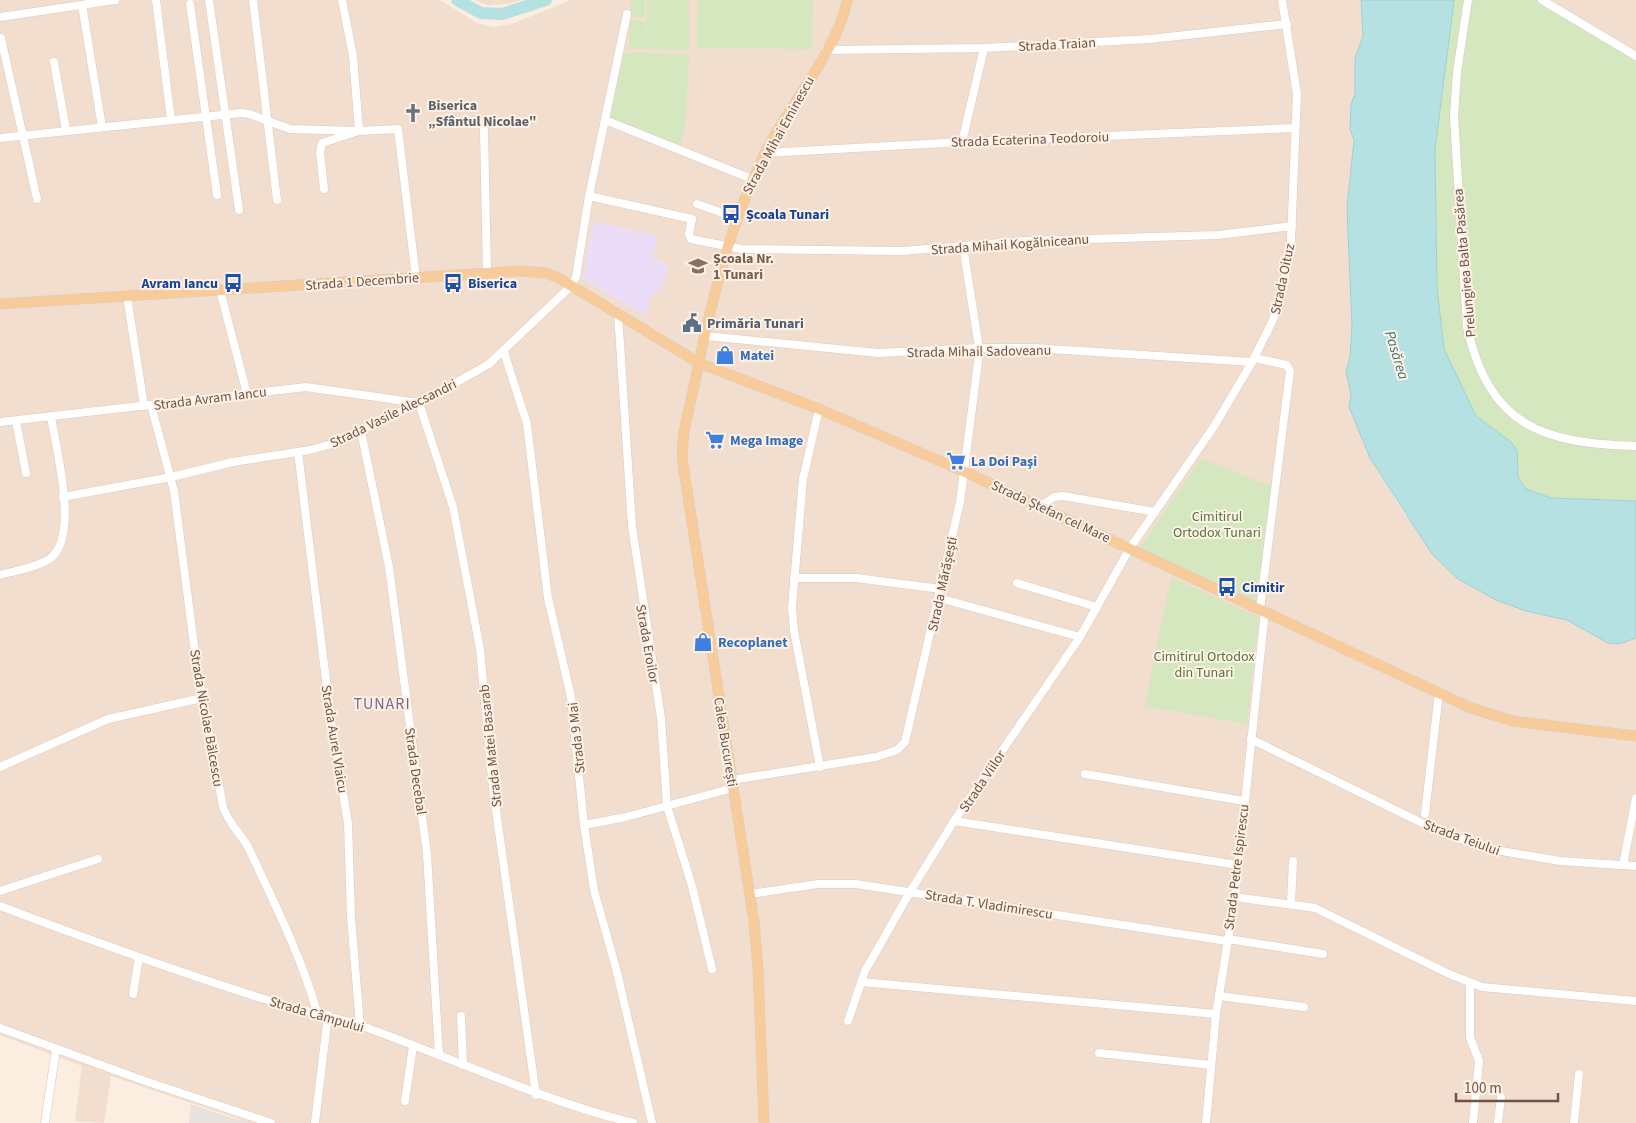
<svg xmlns="http://www.w3.org/2000/svg" width="1636" height="1123" viewBox="0 0 1636 1123" font-family="'Source Sans 3',sans-serif">
<style>
.residential{fill:#f2decf}
.industrial{fill:#e9e1db}
.education{fill:#ebddf7}
.green{fill:#d4e7bf}
.water{fill:#b6e1e3;stroke:#9cd2d4}
.lines{fill:none;stroke-linecap:round;stroke-linejoin:round}
.river{stroke:#b6e1e3;stroke-width:12}
.minor-casing{stroke:#dec9bc;stroke-width:9}
.major-casing{stroke:#d7cfcc;stroke-width:11}
.minor{stroke:#fff;stroke-width:8}
.major{stroke:#f8cb9a;stroke-width:10}
.labels{text-anchor:middle;stroke-width:4;stroke-linejoin:round;paint-order:stroke}
.street-label{font-size:14px;fill:#705249;stroke:#fef2e5}
.worship-label{font-size:14px;font-weight:bold;fill:#5b616d;stroke:#fef2e5;text-anchor:start}
.transit-label{font-size:14px;font-weight:bold;fill:#164399;stroke:#fef2e5;text-anchor:start}
.education-label{font-size:14px;font-weight:bold;fill:#785e54;stroke:#fef2e5;text-anchor:start}
.service-label{font-size:14px;font-weight:bold;fill:#4e5e75;stroke:#fef2e5;text-anchor:start}
.shop-label{font-size:14px;font-weight:bold;fill:#366cbe;stroke:#fef2e5;text-anchor:start}
.park-label{font-size:14px;fill:#567642;stroke:#fef2e5}
.water-label{font-size:15px;font-style:italic;fill:#3d7276;stroke:#fef2e5}
.quarter-label{font-size:16px;letter-spacing:1px;fill:#7e6494;stroke:#fef2e5}
</style>
<rect width="100%" height="100%" fill="#fbede0"/>
<g class="residential">
<polygon points="0,0 440,0 477,23 494,27 512,24 571,0 1361,0 1363,36 1355,58 1355,94 1351,104 1350,129 1354,140 1347,208 1352,326 1350,357 1346,371 1351,396 1349,407 1370,458 1405,515 1526,611 1567,620 1585,629 1631,640 1636,638 1636,1123 251,1123 111,1076 104,1123 75,1121 82,1066 0,1035"/>
<polygon points="474,0 522,0 507,4 488,5"/>
<polygon points="1536,0 1636,0 1636,59"/>
</g>
<polygon class="industrial" points="191,1104 225,1116 251,1123 189,1123"/>
<polygon class="education" points="593,222 658,235 653,259 668,263 661,289 650,297 645,316 583,279"/>
<g class="green">
<rect x="631" y="0" width="14" height="17"/>
<polygon points="647,0 689,0 689,50 646,49"/>
<polygon points="698,0 813,0 812,49 697,48"/>
<polygon points="1454,0 1536,0 1636,59 1636,501 1551,498 1526,489 1518,477 1516,451 1511,442 1476,416 1444,349 1437,288 1435,150"/>
<polygon points="629,21 645,21 646,49 630,49"/>
<polygon points="624,53 689,54 686,117 681,145 610,119"/>
<polygon points="1201,459 1273,487 1259,603 1140,547"/>
<polygon points="1171,577 1259,617 1247,724 1145,706"/>
</g>
<polygon class="water" points="1361,0 1454,0 1435,150 1437,288 1444,349 1476,416 1511,442 1517,451 1518,477 1526,489 1551,498 1636,501 1636,638 1619,644 1608,643 1567,620 1526,611 1496,600 1458,579 1432,554 1370,458 1349,407 1351,395 1346,371 1350,357 1352,326 1347,208 1354,140 1350,129 1351,104 1355,94 1355,58 1363,36"/>
<g class="lines">
<polyline class="river" points="457,0 481,13 502,14 546,0"/>
<g class="minor-casing">
<g id="minor">
<polyline points="156,0 171,120"/>
<polyline points="209,0 239,210"/>
<polyline points="253,0 277,200"/>
<polyline points="342,0 353,56 359,131"/>
<path d="M 1468,0 L 1457,72 L 1454,116 L 1467,327 C 1490,427 1542,443 1636,446"/>
<polyline points="1542,0 1636,56"/>
<polyline points="190,4 217,195"/>
<polyline points="82,5 102,127"/>
<polyline points="0,17 115,0"/>
<polyline points="1,38 37,199"/>
<polyline points="826,50 984,48 1150,39 1287,24"/>
<polyline points="54,62 66,130"/>
<polyline points="605,120 752,179"/>
<polyline points="484,130 487,273"/>
<polyline points="0,138 241,113 249,114 290,129 359,131"/>
<polyline points="962,142 984,48"/>
<polyline points="765,153 962,142 1295,128"/>
<polyline points="324,189 320,152 322,143 359,131 398,129 416,278"/>
<polyline points="589,196 692,219 689,234 691,239 741,249 902,251 1025,241 1218,235 1292,226"/>
<polyline points="697,204 737,218"/>
<polyline points="220,290 247,394"/>
<polyline points="127,296 144,406"/>
<polyline points="618,313 632,526 661,718 667,806 692,886 712,969"/>
<polyline points="706,336 878,353 979,348 1034,348 1252,362"/>
<polyline points="504,352 527,424 548,598 571,697 584,825 594,890 617,972 652,1123"/>
<polyline points="1254,358 1287,365 1290,371 1260,609"/>
<path d="M 151,405 L 174,491 L 197,668 L 223,807 C 229,825 241,833 249,849 C 274,902 301,956 317,1012"/>
<polyline points="819,409 803,479 792,607 794,631 820,767"/>
<polyline points="16,421 26,473"/>
<polyline points="0,422 306,387 419,403 453,507 480,649 493,789 536,1095"/>
<polyline points="361,431 389,567 427,854 439,1055"/>
<polyline points="298,452 331,721 348,823 351,917 360,1026"/>
<polyline points="63,497 171,477 233,462 310,450 335,443 429,398 489,364 572,285 576,277 589,196 627,14"/>
<polyline points="1041,506 1054,497 1063,496 1155,512"/>
<path d="M 0,575 C 15,571 34,568 48,560 C 81,540 56,449 51,417"/>
<polyline points="794,578 856,578 941,589"/>
<polyline points="1017,583 1097,607"/>
<polyline points="939,598 1080,637"/>
<polyline points="1251,739 1430,827 1484,848 1560,861 1636,866"/>
<polyline points="0,767 108,719 202,698"/>
<polyline points="1085,774 1244,801"/>
<polyline points="732,780 876,757 897,750 905,742 960,502 978,362 979,348 963,246"/>
<polyline points="1425,814 1439,692"/>
<polyline points="954,821 1238,865"/>
<polyline points="584,825 626,817 733,788"/>
<polyline points="1623,865 1636,798"/>
<polyline points="0,891 98,859"/>
<polyline points="750,894 818,884 856,884 1227,941"/>
<polyline points="1235,897 1315,908 1449,974 1482,987 1636,1001"/>
<polyline points="1291,903 1293,861"/>
<path d="M 0,906 C 87,939 175,971 264,999 C 295,1009 327,1015 359,1025 C 450,1057 538,1099 633,1123"/>
<polyline points="1228,939 1323,954"/>
<polyline points="861,982 1216,1014"/>
<polyline points="1470,983 1470,1037 1479,1061 1473,1123"/>
<polyline points="133,994 139,957"/>
<polyline points="1219,996 1304,1007"/>
<polyline points="461,1016 463,1065"/>
<polyline points="848,1021 865,971 910,892 954,821 1080,637 1130,548 1215,425 1252,362 1273,320 1286,272 1291,240 1297,94 1282,0"/>
<polyline points="0,1028 142,1080 271,1123"/>
<polyline points="1099,1053 1211,1065"/>
<polyline points="405,1101 413,1046"/>
<polyline points="45,1123 56,1049"/>
<polyline points="315,1123 328,1015"/>
<polyline points="1206,1123 1216,1014 1235,897 1265,611"/>
<polyline points="1498,1123 1501,1097"/>
<polyline points="1574,1123 1579,1074"/>
</g>
</g>
<g class="major-casing">
<g id="major">
<polyline points="0,304 520,271 545,273 557,277 699,363 819,409 963,471 1471,708 1513,721 1636,736"/>
<path d="M 764,1123 L 758,968 L 754,922 L 683,464 C 680,438 689,411 694,386 C 711,302 731,215 772,140 C 794,101 840,43 847,0"/>
</g>
</g>
<use href="#minor" class="minor"/>
<use href="#major" class="major"/>
</g>
<defs>
<g id="church-bare" transform="scale(1.5)"><path d="M-1.2-6h2.4v3.5h3.3v2.4h-3.3V6h-2.4V-.1h-3.3v-2.4h3.3Z" fill="#6b7280" stroke="#fef2e5" stroke-width="2.5" paint-order="stroke"/></g>
<g id="bus-bare" transform="scale(1.5)"><path d="M-5-6H5V4H4V6H2V4H-2V6H-4V4H-5ZM-3.5-4V0h7V-4ZM-3.5 1.2v1.5H-2V1.2ZM2 1.2v1.5H3.5V1.2Z" fill="#1a4fb4" stroke="#fef2e5" stroke-width="2.5" paint-order="stroke"/></g>
<g id="school-bare" transform="scale(1.5)"><path d="M0-5L7-2L0 1L-7-2ZM-4 1L0 2.5L4 1V4Q0 6-4 4Z" fill="#8d6e63" stroke="#fef2e5" stroke-width="2.5" paint-order="stroke"/></g>
<g id="civic-bare" transform="scale(1.5)"><path d="M-.6-6.5H3V-4.5H.6V-3L4-1V1h2V6H-6V1h2V-1L-.6-3ZM-1.2 2.5V6h2.4V2.5Z" fill="#5c6f8a" stroke="#fef2e5" stroke-width="2.5" paint-order="stroke"/></g>
<g id="shop-bare" transform="scale(1.5)"><path d="M-5-2.5h2.3a2.7 3.5 0 0 1 5.4 0H5L5.5 6h-11ZM-1.5-2.5h3a1.5 2.3 0 0 0-3 0Z" fill="#3f7fe0" stroke="#fef2e5" stroke-width="2.5" paint-order="stroke"/></g>
<g id="supermarket-bare" transform="scale(1.5)"><path d="M-6-5.5h2.5l.6 2H6L4.5 2H-2.5L-4.4-4H-6ZM-1.5 3.2a1.3 1.3 0 1 0 .1 0ZM3 3.2a1.3 1.3 0 1 0 .1 0Z" fill="#3f7fe0" stroke="#fef2e5" stroke-width="2.5" paint-order="stroke"/></g>
</defs>
<g fill-rule="evenodd">
<use href="#church-bare" x="413" y="113"/>
<use href="#bus-bare" x="731" y="214"/>
<use href="#school-bare" x="698" y="266"/>
<use href="#bus-bare" x="233" y="283"/>
<use href="#bus-bare" x="453" y="283"/>
<use href="#civic-bare" x="692" y="323"/>
<use href="#shop-bare" x="725" y="355"/>
<use href="#supermarket-bare" x="715" y="440"/>
<use href="#supermarket-bare" x="956" y="461"/>
<use href="#bus-bare" x="1227" y="587"/>
<use href="#shop-bare" x="703" y="642"/>
</g>
<g class="labels">
<g class="street-label">
<text transform="translate(1057 44) rotate(-3)" y="5">Strada Traian</text>
<text transform="translate(778 135) rotate(-61)" y="5">Strada Mihai Eminescu</text>
<text transform="translate(1030 139) rotate(-2)" y="5">Strada Ecaterina Teodoroiu</text>
<text transform="translate(1010 244) rotate(-4)" y="5">Strada Mihail Kogălniceanu</text>
<text transform="translate(1464 263) rotate(-95)" y="5">Prelungirea Balta Pasărea</text>
<text transform="translate(1282 279) rotate(-78)" y="5">Strada Oituz</text>
<text transform="translate(362 281) rotate(-4)" y="5">Strada 1 Decembrie</text>
<text transform="translate(979 351) rotate(-1)" y="5">Strada Mihail Sadoveanu</text>
<text transform="translate(210 398) rotate(-7)" y="5">Strada Avram Iancu</text>
<text transform="translate(393 413) rotate(-26)" y="5">Strada Vasile Alecsandri</text>
<text transform="translate(1051 511) rotate(25)" y="5">Strada Ștefan cel Mare</text>
<text transform="translate(942 584) rotate(-78)" y="5">Strada Mărășești</text>
<text transform="translate(648 644) rotate(80)" y="5">Strada Eroilor</text>
<text transform="translate(207 718) rotate(80)" y="5">Strada Nicolae Bălcescu</text>
<text transform="translate(576 738) rotate(-96)" y="5">Strada 9 Mai</text>
<text transform="translate(335 739) rotate(81)" y="5">Strada Aurel Vlaicu</text>
<text transform="translate(726 742) rotate(81)" y="5">Calea București</text>
<text transform="translate(490 746) rotate(-96)" y="5">Strada Matei Basarab</text>
<text transform="translate(416 771) rotate(82)" y="5">Strada Decebal</text>
<text transform="translate(982 781) rotate(-56)" y="5">Strada Viilor</text>
<text transform="translate(1462 837) rotate(20)" y="5">Strada Teiului</text>
<text transform="translate(1236 867) rotate(-83)" y="5">Strada Petre Ispirescu</text>
<text transform="translate(989 904) rotate(9)" y="5">Strada T. Vladimirescu</text>
<text transform="translate(317 1014) rotate(16)" y="5">Strada Câmpului</text>
</g>
<g class="worship-label">
<text x="428" y="110">Biserica<tspan x="428" dy="16">„Sfântul Nicolae"</tspan></text>
</g>
<g class="transit-label">
<text x="746" y="219">Școala Tunari</text>
<text x="218" y="288" text-anchor="end">Avram Iancu</text>
<text x="468" y="288">Biserica</text>
<text x="1242" y="592">Cimitir</text>
</g>
<g class="education-label">
<text x="713" y="263">Școala Nr.<tspan x="713" dy="16">1 Tunari</tspan></text>
</g>
<g class="service-label">
<text x="707" y="328">Primăria Tunari</text>
</g>
<g class="shop-label">
<text x="740" y="360">Matei</text>
<text x="730" y="445">Mega Image</text>
<text x="971" y="466">La Doi Paşi</text>
<text x="718" y="647">Recoplanet</text>
</g>
<g class="park-label">
<text x="1217" y="521">Cimitirul<tspan x="1217" dy="16">Ortodox Tunari</tspan></text>
<text x="1204" y="661">Cimitirul Ortodox<tspan x="1204" dy="16">din Tunari</tspan></text>
</g>
<g class="water-label">
<text transform="translate(1397 355) rotate(73)" y="5">Pasărea</text>
</g>
<g class="quarter-label">
<text x="382" y="709">TUNARI</text>
</g>
</g>
<path d="M1456 1093v8h102v-8" fill="none" stroke="#705249" stroke-width="2.5"/>
<text x="1464" y="1093" font-size="15" fill="#705249" stroke="#fef2e5" stroke-width="4" paint-order="stroke">100 m</text>
</svg>
